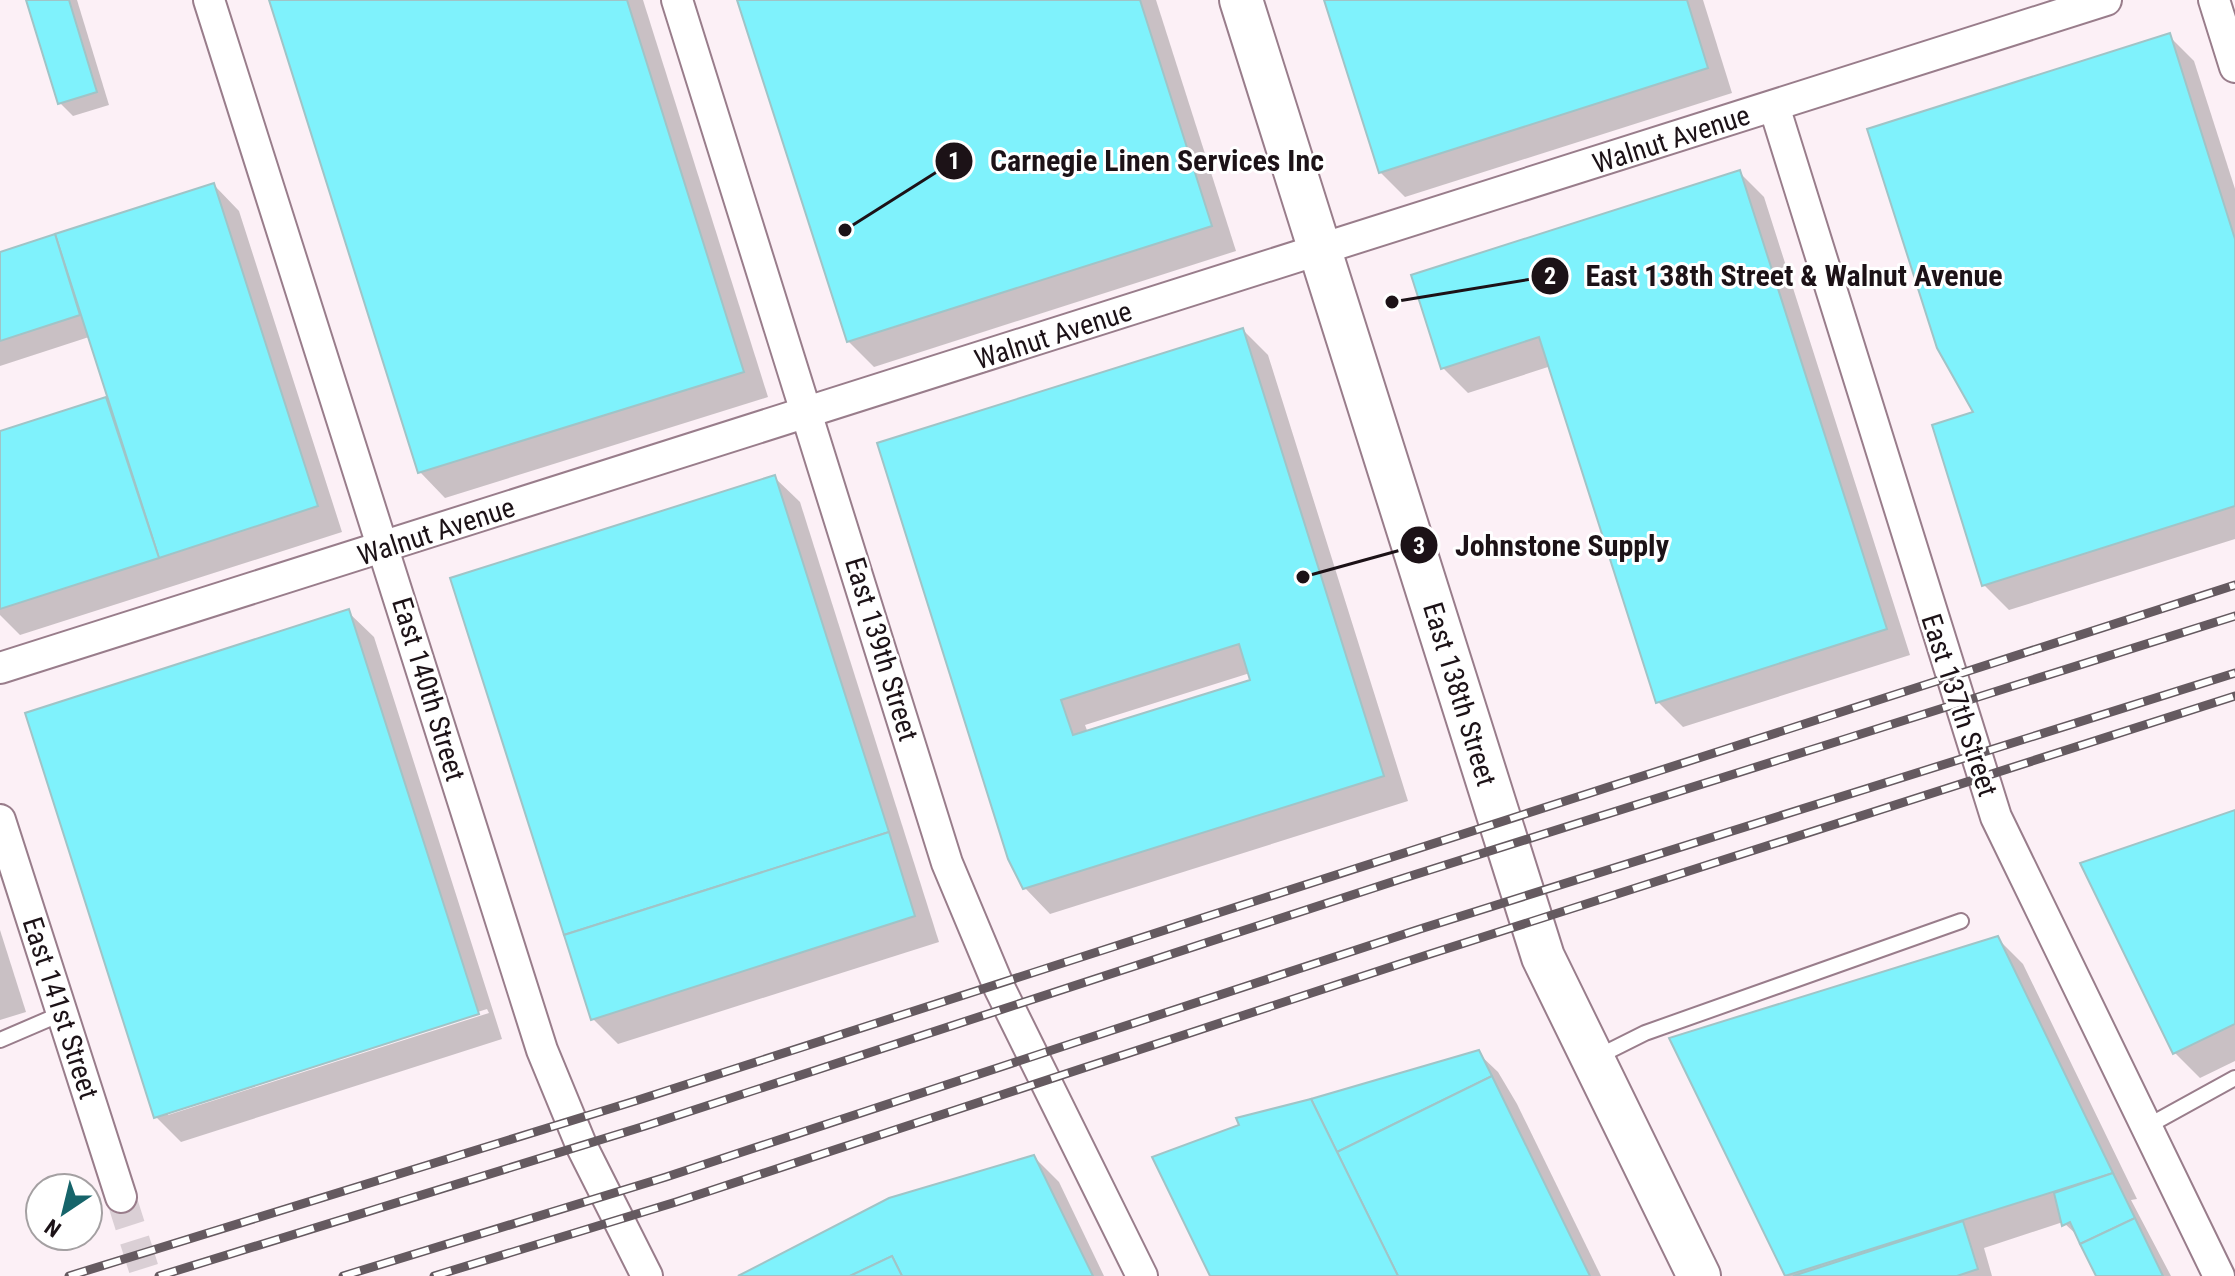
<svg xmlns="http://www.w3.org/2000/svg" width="2235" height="1276" viewBox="0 0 2235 1276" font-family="'Roboto Condensed',sans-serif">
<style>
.shadow{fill:#0003;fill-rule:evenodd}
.building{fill:#7ff2fc;stroke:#a0c4c7;stroke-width:2;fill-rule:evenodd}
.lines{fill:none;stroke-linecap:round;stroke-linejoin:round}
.street-tunnel{stroke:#dacfd5;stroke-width:30;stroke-dasharray:30 15;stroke-linecap:butt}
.lane-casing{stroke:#997d8b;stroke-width:18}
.street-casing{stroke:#997d8b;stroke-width:34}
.secondary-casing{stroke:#997d8b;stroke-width:46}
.lane{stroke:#fff;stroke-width:14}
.street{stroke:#fff;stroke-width:30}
.secondary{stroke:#fff;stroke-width:42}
.rail-casing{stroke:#655a60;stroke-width:9}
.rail{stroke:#fff;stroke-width:6;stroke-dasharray:18;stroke-linecap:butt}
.labels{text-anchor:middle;stroke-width:6;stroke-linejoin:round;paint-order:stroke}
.street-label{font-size:28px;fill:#1c1217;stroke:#fff}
.leader{fill:none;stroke:#1c1217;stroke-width:3}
.callout-dot{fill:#1c1217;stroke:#fff;stroke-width:3}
.mark-label{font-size:24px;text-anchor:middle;font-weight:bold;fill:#fff}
.callout-label{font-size:30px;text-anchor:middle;font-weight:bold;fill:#1c1217;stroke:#fff;stroke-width:6;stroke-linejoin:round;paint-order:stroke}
</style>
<rect width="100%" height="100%" fill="#fcf0f6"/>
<g class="shadow">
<polygon points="28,0 77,0 109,105 73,116 60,103"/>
<polygon points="271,0 643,0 768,397 445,498 420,472"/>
<polygon points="739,0 1156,0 1236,251 874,367 848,341"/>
<polygon points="1326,0 1703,0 1732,93 1405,197 1380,172"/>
<polygon points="2169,36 2194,61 2235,189 2235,539 2009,610 1984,585 1976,414"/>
<polygon points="1739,172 1764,197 1910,655 1683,727 1658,702 1551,366 1468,393 1443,368"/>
<polygon points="214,185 239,211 342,532 20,635 0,615 0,433 109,399 89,337 0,366 0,254"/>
<path d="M 1243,330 L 1268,355 L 1408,801 L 1050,914 L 1025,888 L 880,445 ZM 1250,673 L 1252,681 L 1088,733 L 1085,725 Z"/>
<polygon points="774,477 800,502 939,942 618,1044 593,1019"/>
<path d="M 348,612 L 374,637 L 502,1039 L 181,1142 L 156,1117 ZM 487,1009 L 489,1013 L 168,1115 L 168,1111 Z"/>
<polygon points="2235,812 2235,1061 2200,1078 2175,1053 2083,865"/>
<polygon points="0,930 26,1012 0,1020"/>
<polygon points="1997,938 2023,964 2137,1199 2131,1200 2171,1276 2098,1276 2079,1237 2063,1222 1984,1248 1992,1276 1787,1276 1672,1040"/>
<polygon points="1478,1053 1498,1072 1517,1104 1601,1276 1213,1276"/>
<polygon points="1034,1157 1059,1182 1104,1276 742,1276"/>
</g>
<g class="building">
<polygon points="26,0 69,0 97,92 58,104"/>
<polygon points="269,0 627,0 744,372 418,473"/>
<polygon points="737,0 1140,0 1212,226 847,342"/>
<polygon points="1324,0 1687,0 1708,68 1379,173"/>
<polygon points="2170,33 2235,239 2235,506 1982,586 1932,425 1973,412 1937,348 1867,129"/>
<polygon points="1740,170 1887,629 1656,703 1539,337 1441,369 1411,275"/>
<polygon points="214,183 318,506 159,558 55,234"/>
<polygon points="55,234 80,315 0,341 0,252"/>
<path d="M 1243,328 L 1384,776 L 1023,889 L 1008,859 L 877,443 ZM 1239,644 L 1250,680 L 1073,735 L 1061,700 Z"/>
<polygon points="106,397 159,558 0,609 0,431"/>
<polygon points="775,475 889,832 564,935 450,578"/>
<polygon points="349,609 479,1014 154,1118 25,713"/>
<polygon points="2235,810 2235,1024 2173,1054 2080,863"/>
<polygon points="889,832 915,916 591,1020 564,935"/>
<polygon points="1998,936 2113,1173 1785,1276 1669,1038"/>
<polygon points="1479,1050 1492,1076 1337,1152 1311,1099"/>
<polygon points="1492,1076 1590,1276 1398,1276 1337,1152"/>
<polygon points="1311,1099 1398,1276 1210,1276 1152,1157 1239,1125 1236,1118"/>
<polygon points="1034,1155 1093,1276 902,1276 892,1256 850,1276 738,1276 889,1198"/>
<polygon points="2113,1173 2135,1218 2080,1244 2070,1222 2062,1226 2054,1193"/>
<polygon points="2135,1218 2163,1276 2096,1276 2080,1244"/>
<polygon points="1963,1221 1978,1269 1957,1276 1793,1276"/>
<polygon points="892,1256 902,1276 850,1276"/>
</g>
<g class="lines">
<polyline class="street-tunnel" points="121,1197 146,1276"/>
<g class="lane-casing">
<g id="lane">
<polyline points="0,1040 63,1013"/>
<polyline points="1595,1058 1645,1033 1961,921"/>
<polyline points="2146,1127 2235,1078"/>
</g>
</g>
<g class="street-casing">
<g id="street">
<polyline points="209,0 542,1050 582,1147 647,1276"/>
<polyline points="677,0 947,863 999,987 1142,1276"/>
<polyline points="2214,0 2235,67"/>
<polyline points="1774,106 1996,817 2219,1276"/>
<polyline points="0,668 2106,0"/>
<polyline points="0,820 121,1197"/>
</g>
</g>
<g class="secondary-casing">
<polyline id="secondary" points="1241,0 1543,957 1699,1276"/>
</g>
<use href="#lane" class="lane"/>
<use href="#street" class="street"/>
<use href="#secondary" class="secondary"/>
<g class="rail-casing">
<g id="rail">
<polyline points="69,1276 635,1101 2235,585"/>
<polyline points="159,1276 645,1126 1401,879 2235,616"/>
<polyline points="343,1276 666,1177 1420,929 2235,673"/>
<polyline points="434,1276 676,1202 1430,954 2235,696"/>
</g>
</g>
<use href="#rail" class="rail"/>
</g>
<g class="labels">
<g class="street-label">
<text transform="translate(1671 139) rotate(-18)" y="10">Walnut Avenue</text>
<text transform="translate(1053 335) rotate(-18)" y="10">Walnut Avenue</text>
<text transform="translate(436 531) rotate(-18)" y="10">Walnut Avenue</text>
<text transform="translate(882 649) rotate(73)" y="10">East 139th Street</text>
<text transform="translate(429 689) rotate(73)" y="10">East 140th Street</text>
<text transform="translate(1460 694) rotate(73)" y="10">East 138th Street</text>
<text transform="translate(1960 705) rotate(72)" y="10">East 137th Street</text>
<text transform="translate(61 1008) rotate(72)" y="10">East 141st Street</text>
</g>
</g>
<path class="leader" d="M845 230L954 161M1392 302L1550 276M1303 577L1419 545"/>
<g class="callout-dot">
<circle cx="845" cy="230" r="8"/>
<circle cx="1392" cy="302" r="8"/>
<circle cx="1303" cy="577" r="8"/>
<circle cx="954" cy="161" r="20"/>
<circle cx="1550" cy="276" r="20"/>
<circle cx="1419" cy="545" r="20"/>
</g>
<g class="mark-label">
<text x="954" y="169">1</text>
<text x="1550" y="284">2</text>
<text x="1419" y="554">3</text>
</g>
<g class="callout-label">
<text x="1157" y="171">Carnegie Linen Services Inc</text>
<text x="1794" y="286">East 138th Street &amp; Walnut Avenue</text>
<text x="1562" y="556">Johnstone Supply</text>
</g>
<g transform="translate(64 1212) rotate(215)"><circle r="38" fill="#ffffff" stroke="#a4a0a2" stroke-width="2"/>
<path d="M0-6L14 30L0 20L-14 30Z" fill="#16646a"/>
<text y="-12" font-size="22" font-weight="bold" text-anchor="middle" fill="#1c1217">N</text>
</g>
</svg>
